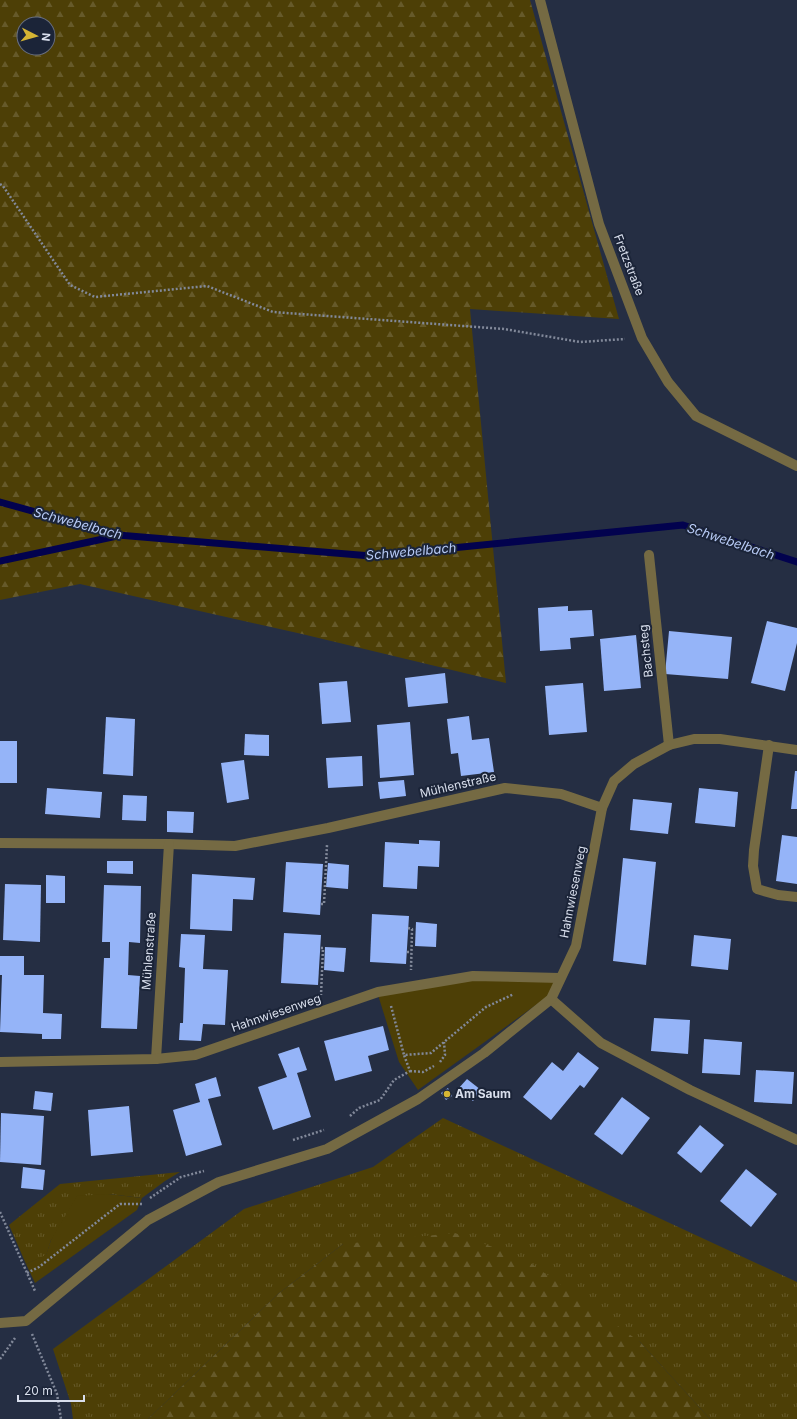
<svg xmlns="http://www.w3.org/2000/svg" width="797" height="1419" viewBox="0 0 797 1419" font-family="Inter,sans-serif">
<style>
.grass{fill:url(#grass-tufts)}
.forest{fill:url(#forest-firs);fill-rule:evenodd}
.green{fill:#4d3f06}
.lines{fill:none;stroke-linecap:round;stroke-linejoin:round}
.stream{stroke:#02024e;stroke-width:7}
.building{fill:#95b4f8}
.path{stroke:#82899a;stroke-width:2.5;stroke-dasharray:2 2;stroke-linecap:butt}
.service{stroke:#756a43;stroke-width:10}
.minor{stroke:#756a43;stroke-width:10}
.poi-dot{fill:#d5b534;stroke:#1b2438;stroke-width:1.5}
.labels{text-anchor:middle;stroke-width:4;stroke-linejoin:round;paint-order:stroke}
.street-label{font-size:12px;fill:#d8deec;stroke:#1b2438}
.poi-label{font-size:12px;font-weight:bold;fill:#d8deec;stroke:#1b2438;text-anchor:start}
.water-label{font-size:13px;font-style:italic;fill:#b8cbf6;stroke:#1b2438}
</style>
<defs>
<pattern id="grass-tufts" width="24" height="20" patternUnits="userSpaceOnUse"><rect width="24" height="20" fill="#4d3f06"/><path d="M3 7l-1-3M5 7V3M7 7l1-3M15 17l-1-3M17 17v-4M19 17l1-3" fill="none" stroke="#665a2a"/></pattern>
<pattern id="forest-firs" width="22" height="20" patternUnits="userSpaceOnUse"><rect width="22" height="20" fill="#4d3f06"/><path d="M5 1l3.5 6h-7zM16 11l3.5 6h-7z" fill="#665a2a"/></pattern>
</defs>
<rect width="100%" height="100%" fill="#252e43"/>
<g class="grass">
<polygon points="443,1118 797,1282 797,1419 710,1419 640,1342 343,1244 278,1294 148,1419 73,1419 71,1404 53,1349 244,1209 373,1167"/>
<polygon points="180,1172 165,1181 142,1198 109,1194 51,1240 46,1256 26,1264 9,1225 60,1184"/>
</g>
<g class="forest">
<path d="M 0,0 L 530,0 L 619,319 L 470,309 L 506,683 L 302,634 L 80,584 L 0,600 ZM 24,24 L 48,24 L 48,48 L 24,48 Z"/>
<polygon points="455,1233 525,1259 640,1342 710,1419 148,1419 278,1294 343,1244"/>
</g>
<g class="green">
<polygon points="475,978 555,981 547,997 418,1090 399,1062 378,995"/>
<polygon points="109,1194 142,1198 137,1210 35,1283 26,1264 46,1255 51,1240 77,1196"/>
</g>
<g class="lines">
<g class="stream">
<polyline points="0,502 118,535 371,556 683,525 797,562"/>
<polyline points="0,561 117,536"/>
</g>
</g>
<g class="building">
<polygon points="568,606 568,611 592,610 594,636 570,638 571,649 540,651 538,608"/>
<polygon points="767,621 797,628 797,643 785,691 751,683"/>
<polygon points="669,631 732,637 728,679 665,674"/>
<polygon points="636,635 641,688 604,691 600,639"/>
<polygon points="445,673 448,703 408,707 405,678"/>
<polygon points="347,681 351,722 322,724 319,683"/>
<polygon points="583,683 587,732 549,735 545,686"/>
<polygon points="469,716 472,740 489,738 494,772 461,776 458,753 451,754 447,719"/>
<polygon points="106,717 135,719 133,776 103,774"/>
<polygon points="410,722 414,775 380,778 377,725"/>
<polygon points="245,734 269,735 269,756 244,755"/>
<rect x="0" y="741" width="17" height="42"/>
<polygon points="362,756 363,786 328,788 326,758"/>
<polygon points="244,760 249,799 227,803 221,763"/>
<polygon points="795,771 797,771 797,809 791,809"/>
<polygon points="404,780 406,796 380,799 378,782"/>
<polygon points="47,788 102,792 100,818 45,814"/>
<polygon points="699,788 738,792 735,827 695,823"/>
<polygon points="123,795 147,796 146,821 122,820"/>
<polygon points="633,799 672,803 668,834 630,830"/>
<polygon points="167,811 194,812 193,833 167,832"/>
<polygon points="782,835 797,837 797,884 776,881"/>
<polygon points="419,840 440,841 439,867 418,866 417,889 383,887 385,842 419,844"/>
<polygon points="623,858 656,862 646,965 613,961"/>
<polygon points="107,861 133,861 133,874 107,873"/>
<polygon points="286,862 323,864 320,915 283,912"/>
<polygon points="328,863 349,865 348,889 326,887"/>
<polygon points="192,874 255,878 253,900 233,899 232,931 190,929"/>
<polygon points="46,875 65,876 65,903 46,903"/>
<polygon points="5,884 41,885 40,942 3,940"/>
<polygon points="104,885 141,886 140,943 129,942 128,975 140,976 137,1029 101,1028 104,958 110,958 110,942 102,942"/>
<polygon points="372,914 409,916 406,964 370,962"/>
<polygon points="416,922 437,924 436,947 415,946"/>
<polygon points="284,933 321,935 318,985 281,983"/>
<polygon points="181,934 205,935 203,969 228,970 225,1025 203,1024 201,1041 179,1040 180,1023 183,1023 185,968 179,967"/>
<polygon points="694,935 731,939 728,970 691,966"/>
<polygon points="325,947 346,948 344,972 324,970"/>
<polygon points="0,956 24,956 24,975 44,975 43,1013 62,1014 61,1039 42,1039 42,1034 0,1032 2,975 0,975"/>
<polygon points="654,1018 690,1020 688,1054 651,1051"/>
<polygon points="383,1026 389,1050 368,1056 372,1071 335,1081 324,1041"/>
<polygon points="704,1039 742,1042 740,1075 702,1073"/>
<polygon points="299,1047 307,1070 297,1073 311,1117 273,1130 258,1087 287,1077 278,1054"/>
<polygon points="578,1052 599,1068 584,1088 580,1085 551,1120 523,1097 552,1062 563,1071"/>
<polygon points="756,1070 794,1072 792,1104 754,1102"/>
<polygon points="216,1077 221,1096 208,1099 222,1145 186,1156 173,1110 200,1102 195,1084"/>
<polygon points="467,1079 481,1090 473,1101 458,1089"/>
<polygon points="448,1088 452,1096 446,1100 441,1093"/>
<polygon points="35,1091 53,1093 51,1111 33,1109"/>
<polygon points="622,1097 650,1118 622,1155 594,1134"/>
<polygon points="129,1106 133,1152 91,1156 88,1110"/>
<polygon points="1,1113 44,1116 41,1165 0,1162"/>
<polygon points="700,1125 724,1145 701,1173 677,1153"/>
<polygon points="23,1167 45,1170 43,1190 21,1188"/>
<polygon points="746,1169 777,1194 751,1227 720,1201"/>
</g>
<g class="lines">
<g class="path">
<polyline points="0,184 3,186 70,285 95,297 207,286 273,312 504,329 580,342 625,339"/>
<polyline points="321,904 324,904 327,845"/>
<polyline points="408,928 412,929 411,970"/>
<polyline points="321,948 323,948 321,995"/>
<polyline points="407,952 411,952"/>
<polyline points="391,1006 404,1055"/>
<polyline points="440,1062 445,1055 444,1042"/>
<polyline points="410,1071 423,1072 434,1066"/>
<polyline points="350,1116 359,1108 380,1100 394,1080 410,1071 404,1055 431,1053 486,1007 514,994"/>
<polyline points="293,1140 324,1130"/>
<polyline points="150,1198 181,1177 204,1171"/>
<polyline points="0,1212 35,1291"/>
<polyline points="27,1273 39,1267 120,1204 143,1204"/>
<polyline points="32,1334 57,1394 61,1419"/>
<polyline points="0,1359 15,1338"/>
</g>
<polyline class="service" points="649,555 669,745"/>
<g class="minor">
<polyline points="540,0 599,224 642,338 668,382 696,416 797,466"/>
<polyline points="769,745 754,850 753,866 757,889 778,895 797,897"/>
<polyline points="0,843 169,844 235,846 328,828 505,788 561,794 602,808 614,781 634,764 669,745 694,739 720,739 797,750"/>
<polyline points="551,999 601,1043 690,1090 797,1140"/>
<polyline points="156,1059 169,844"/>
<polyline points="0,1062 156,1059 195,1055 378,992 473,976 560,978"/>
<polyline points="0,1323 26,1321 148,1220 219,1182 327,1149 418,1099 484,1053 551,999 576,946 602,808"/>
</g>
</g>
<circle class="poi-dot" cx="447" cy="1094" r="4"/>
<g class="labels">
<g class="street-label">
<text transform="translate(629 265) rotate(69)" y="4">Fretzstraße</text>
<text transform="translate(646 651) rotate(-96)" y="4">Bachsteg</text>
<text transform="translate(458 785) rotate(-13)" y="4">Mühlenstraße</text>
<text transform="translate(573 892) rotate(-79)" y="4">Hahnwiesenweg</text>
<text transform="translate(149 951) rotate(-86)" y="4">Mühlenstraße</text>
<text transform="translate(276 1013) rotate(-19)" y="4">Hahnwiesenweg</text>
</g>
<g class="poi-label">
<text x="455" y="1098">Am Saum</text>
</g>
<g class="water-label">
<text transform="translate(78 523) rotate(15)" y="5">Schwebelbach</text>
<text transform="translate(731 541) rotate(18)" y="5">Schwebelbach</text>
<text transform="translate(411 551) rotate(-5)" y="5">Schwebelbach</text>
</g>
</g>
<g transform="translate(36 36) rotate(96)"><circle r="19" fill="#1b2438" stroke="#676e80"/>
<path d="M0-3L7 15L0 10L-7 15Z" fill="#d5b534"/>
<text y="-6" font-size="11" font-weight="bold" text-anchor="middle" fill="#d8deec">N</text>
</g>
<path d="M18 1395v6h66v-6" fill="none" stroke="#d8deec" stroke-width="2"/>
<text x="24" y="1395" font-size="12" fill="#d8deec" stroke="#1b2438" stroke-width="3" paint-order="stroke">20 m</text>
</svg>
